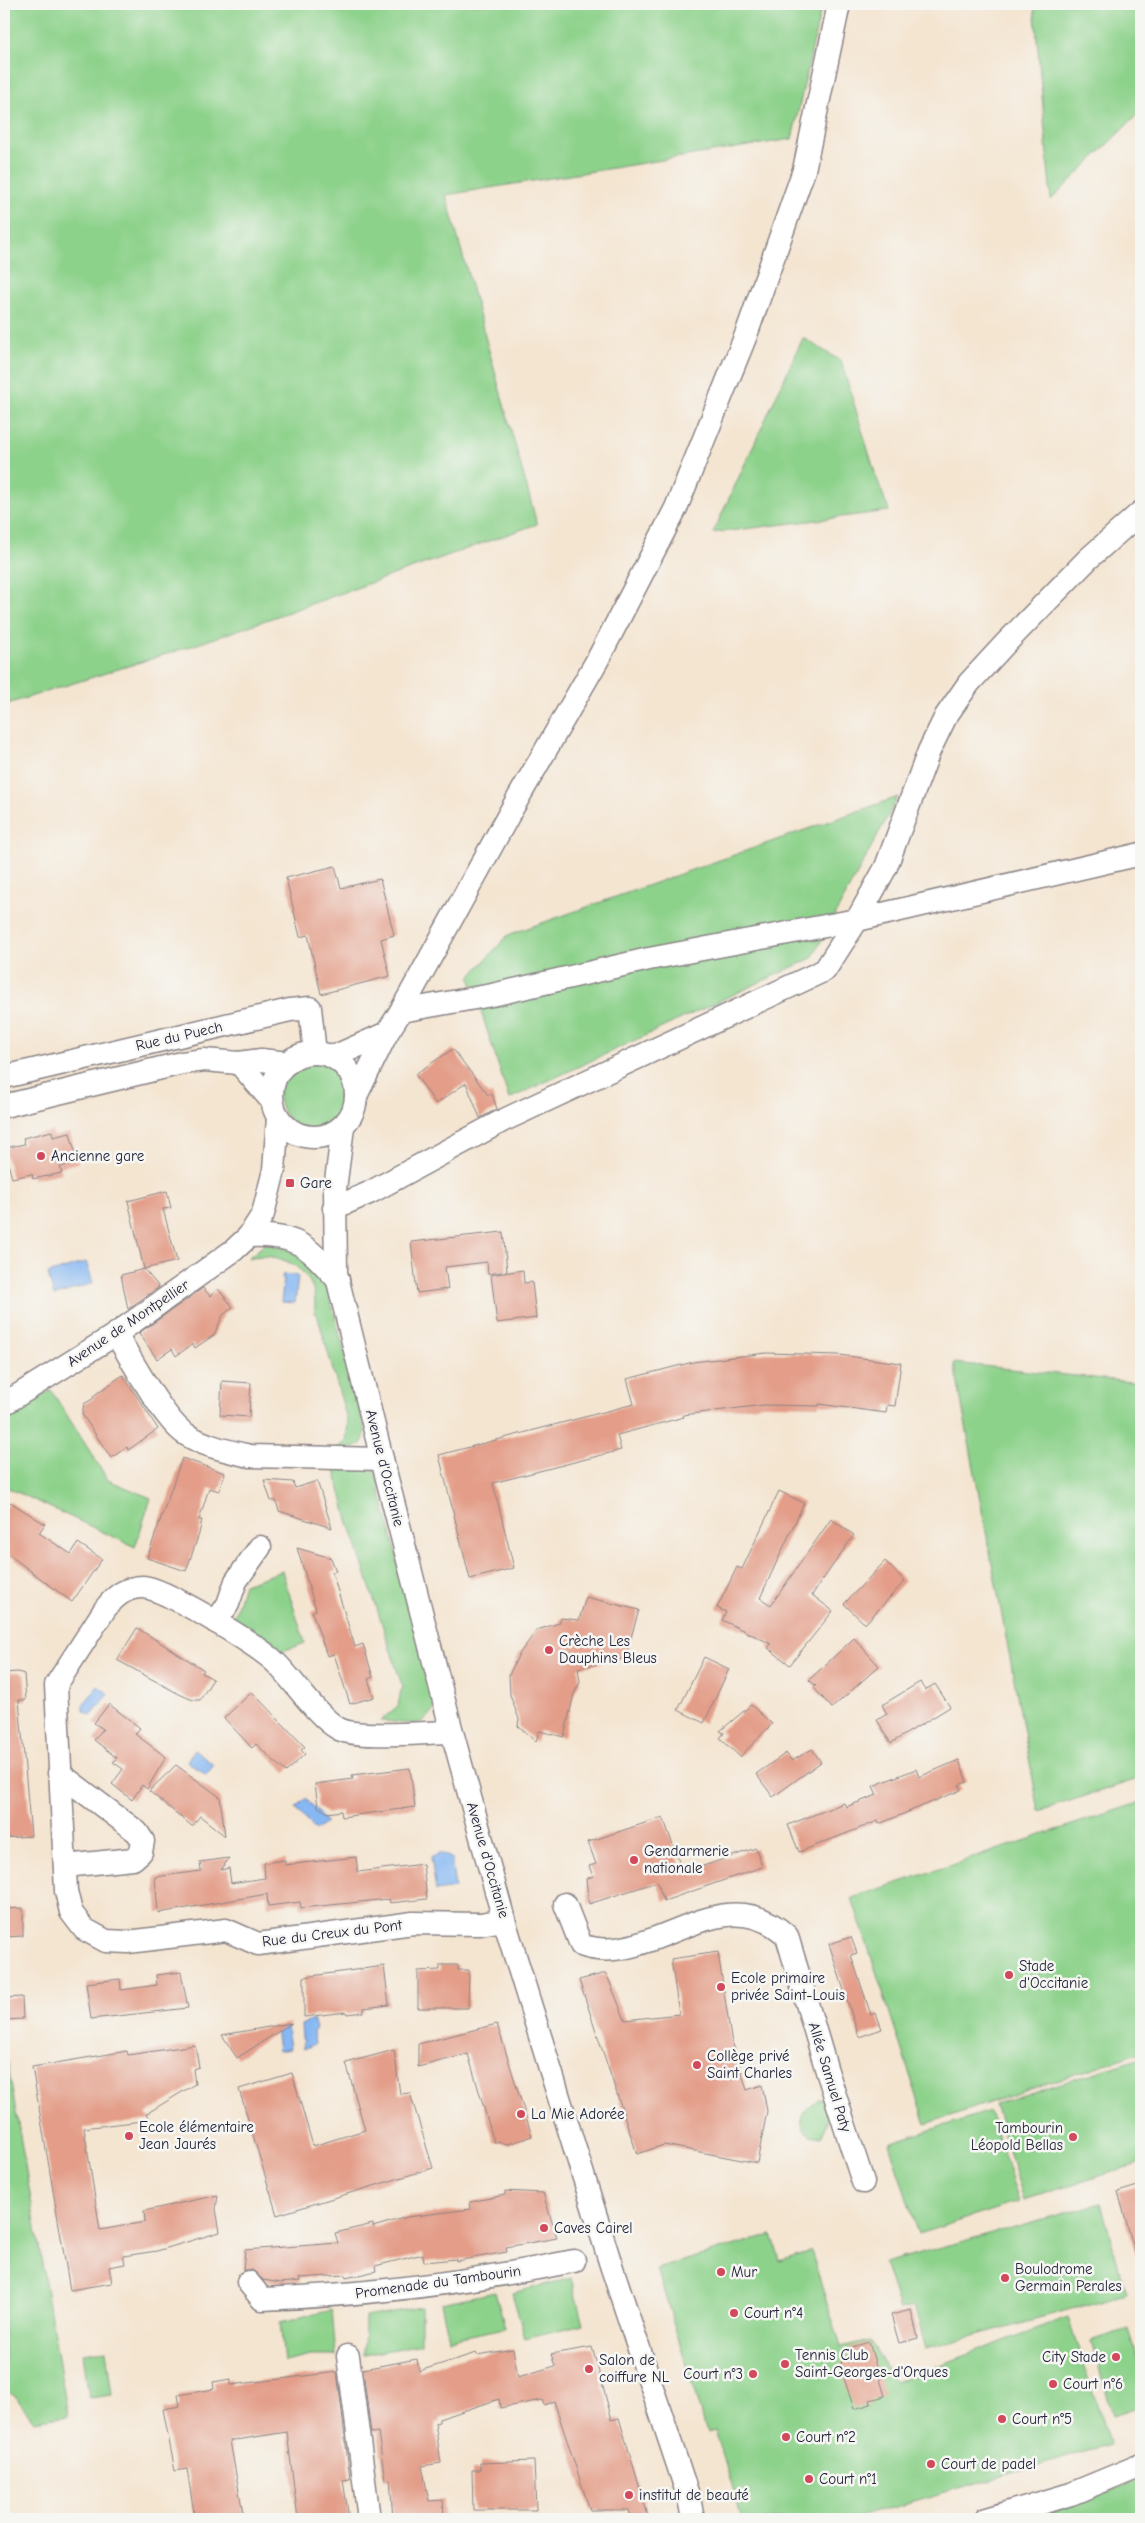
<svg xmlns="http://www.w3.org/2000/svg" width="1145" height="2523" viewBox="0 0 1145 2523" font-family="'Comic Neue',sans-serif">
<style>
.green{fill:#8dd28b;stroke:#587a63}
.water{fill:#87b8f3;stroke:#546d97}
.building{fill:#e39d88}
.lines{fill:none;stroke-linecap:round;stroke-linejoin:round}
.minor-casing{stroke:#8b8486;stroke-width:25}
.minor{stroke:#fff;stroke-width:22}
.poi-dot{fill:#d1495b;stroke:#f6f6f2;stroke-width:2}
.labels{text-anchor:middle;stroke-width:5;stroke-linejoin:round;paint-order:stroke}
.street-label{font-size:15px;fill:#22223b;stroke:#f6f6f2}
.poi-label{font-size:15px;fill:#22223b;stroke:#f6f6f2;text-anchor:start}
</style>
<rect width="100%" height="100%" fill="#f6f6f2"/>
<filter id="ink" filterUnits="userSpaceOnUse"><feTurbulence type="fractalNoise" baseFrequency=".02" numOctaves="2"/><feDisplacementMap in="SourceGraphic" scale="10" xChannelSelector="R" yChannelSelector="G"/><feConvolveMatrix kernelMatrix="1 2 1 2 8 2 1 2 1" color-interpolation-filters="sRGB"/></filter>
<filter id="wash" filterUnits="userSpaceOnUse"><feTurbulence type="fractalNoise" baseFrequency=".0096" numOctaves="4" result="noise"/><feDisplacementMap in="SourceGraphic" scale="20" xChannelSelector="R" yChannelSelector="G"/><feGaussianBlur stdDeviation="1.12" result="paint"/><feColorMatrix in="noise" values="0 0 0 0 0 0 0 0 0 0 0 0 0 0 0 0 0 1.4 0 .05"/><feComposite in="paint" operator="in"/></filter>
<g filter="url(#wash)">
<rect width="100%" height="100%" fill="#f4e5d1"/>
<g class="green">
<polygon points="4,4 822,4 792,139 446,195 537,524 198,644 4,705"/>
<polygon points="1034,4 1141,4 1141,111 1051,200"/>
<polygon points="803,338 841,361 875,473 889,511 713,533"/>
<polygon points="898,797 812,958 509,1099 470,977 508,935"/>
<circle cx="314" cy="1095" r="35"/>
<path d="M 266,1243 L 293,1251 L 327,1286 L 365,1430 C 365,1449 353,1449 336,1449 L 346,1442 L 348,1423 L 317,1314 L 314,1313 C 322,1274 283,1249 248,1258 Z"/>
<polygon points="954,1363 1141,1383 1141,1778 1039,1811"/>
<polygon points="51,1390 108,1480 151,1498 135,1547 4,1486 4,1419"/>
<path d="M 334,1466 L 374,1467 L 436,1705 C 424,1733 405,1721 380,1721 L 398,1706 L 402,1685 L 348,1520 Z"/>
<polygon points="282,1571 305,1643 280,1652 235,1621 234,1617 244,1584"/>
<polygon points="1141,1802 1141,2052 926,2124 852,1898"/>
<polygon points="4,2042 68,2416 34,2421 15,2396 4,2390"/>
<polygon points="1141,2058 1141,2163 1024,2200 995,2104"/>
<path d="M 820,2098 L 827,2100 C 829,2114 830,2123 821,2136 L 810,2136 C 793,2119 804,2110 820,2098 Z"/>
<polygon points="990,2111 1019,2202 918,2234 889,2143"/>
<polygon points="1101,2203 1126,2294 926,2349 914,2306 899,2309 884,2263"/>
<polygon points="772,2234 780,2261 811,2251 841,2347 870,2340 895,2382 1068,2317 1110,2445 851,2519 742,2519 715,2430 707,2433 657,2269"/>
<polygon points="571,2278 583,2324 525,2338 512,2293"/>
<polygon points="495,2292 505,2328 449,2339 441,2303"/>
<polygon points="421,2307 421,2344 364,2355 365,2317"/>
<polygon points="332,2310 336,2356 311,2356 284,2362 280,2322"/>
<polygon points="1128,2329 1141,2372 1141,2406 1113,2415 1091,2341"/>
<polygon points="106,2350 112,2395 89,2398 83,2353"/>
<polygon points="1141,2479 1141,2519 1028,2519 1058,2511"/>
</g>
<g class="water">
<polygon points="86,1262 93,1283 54,1296 48,1274"/>
<polygon points="283,1274 298,1276 295,1303 281,1302 284,1279 282,1278"/>
<polygon points="98,1686 109,1694 91,1715 83,1711 83,1705"/>
<polygon points="194,1750 214,1765 206,1775 187,1761"/>
<polygon points="306,1798 326,1822 316,1831 296,1808"/>
<polygon points="440,1853 451,1858 455,1888 436,1891 431,1857"/>
<polygon points="313,2020 316,2028 313,2032 315,2044 303,2049 301,2025"/>
<polygon points="287,2026 290,2049 278,2051 275,2027"/>
</g>
<g id="blocks">
<g class="building">
<polygon points="335,866 341,888 380,879 394,935 381,939 390,976 321,994 308,935 300,937 286,878"/>
<polygon points="453,1049 488,1095 492,1094 497,1109 480,1118 466,1083 436,1104 415,1074"/>
<polygon points="52,1131 53,1137 70,1133 78,1163 60,1167 62,1173 33,1179 32,1174 12,1178 4,1148 25,1144 23,1138"/>
<polygon points="167,1191 171,1208 163,1209 177,1261 144,1269 159,1287 128,1309 121,1275 144,1269 128,1201"/>
<polygon points="503,1232 507,1271 488,1274 487,1262 445,1267 448,1289 417,1293 411,1242"/>
<polygon points="523,1270 524,1283 532,1282 536,1318 497,1323 491,1275"/>
<polygon points="203,1288 210,1296 218,1289 233,1307 223,1315 214,1335 195,1348 193,1344 176,1356 172,1349 157,1359 139,1333"/>
<polygon points="766,1353 839,1355 901,1363 895,1406 887,1405 886,1413 819,1404 819,1406 764,1405 683,1415 684,1417 617,1435 621,1450 493,1483 514,1568 470,1579 439,1455 634,1404 627,1379 693,1362"/>
<polygon points="123,1375 158,1429 128,1450 127,1447 111,1458 82,1414 84,1404 94,1398 93,1396"/>
<polygon points="222,1381 251,1383 249,1417 220,1415"/>
<polygon points="182,1458 225,1473 219,1491 209,1488 199,1520 202,1520 199,1534 186,1571 147,1558"/>
<polygon points="264,1480 293,1482 295,1488 317,1481 332,1528 279,1511 276,1501 271,1501"/>
<polygon points="779,1491 804,1503 760,1598 771,1605 831,1519 854,1535 812,1595 833,1611 790,1665 768,1648 771,1644 722,1620 726,1612 717,1608 737,1567 742,1569"/>
<polygon points="10,1502 45,1524 39,1533 71,1554 78,1543 102,1559 72,1602 4,1551 4,1511"/>
<polygon points="297,1548 331,1558 336,1571 332,1572 355,1647 363,1644 373,1677 368,1679 374,1697 350,1704 334,1654 327,1656 312,1612 316,1610"/>
<polygon points="885,1561 905,1581 865,1624 844,1604"/>
<polygon points="586,1597 639,1610 625,1658 578,1668 580,1682 574,1694 564,1737 539,1731 536,1742 518,1726 519,1719 510,1695 509,1675 519,1654 537,1630 559,1623 561,1618 579,1620"/>
<polygon points="137,1628 204,1670 202,1673 213,1679 200,1700 193,1700 179,1694 117,1660"/>
<polygon points="854,1638 879,1666 832,1708 814,1688 816,1686 809,1680"/>
<polygon points="704,1657 729,1669 704,1723 678,1710"/>
<polygon points="18,1672 24,1674 26,1700 19,1700 31,1836 4,1838 4,1673"/>
<polygon points="920,1682 925,1690 935,1684 950,1707 891,1743 877,1720 887,1714 882,1705"/>
<polygon points="252,1692 305,1747 301,1750 305,1754 286,1772 256,1744 252,1748 224,1718"/>
<polygon points="109,1704 140,1728 135,1734 166,1757 147,1789 142,1785 132,1800 112,1784 123,1769 113,1762 117,1758 94,1740 103,1729 94,1723"/>
<polygon points="751,1705 772,1724 740,1757 720,1738 724,1733 720,1731"/>
<polygon points="812,1749 821,1762 773,1797 756,1774 786,1753 792,1761"/>
<polygon points="959,1760 967,1782 959,1785 961,1790 879,1824 878,1821 799,1852 788,1825 844,1803 846,1807 877,1795 873,1786 916,1769 919,1777"/>
<polygon points="176,1765 220,1797 225,1836 200,1816 192,1826 149,1791"/>
<polygon points="410,1768 415,1807 342,1817 341,1811 328,1813 318,1807 315,1784 353,1779 352,1775"/>
<polygon points="663,1817 683,1873 756,1848 762,1867 664,1901 657,1882 589,1904 586,1879 593,1876 589,1866 596,1864 588,1842"/>
<polygon points="356,1857 358,1872 423,1864 427,1899 390,1903 389,1899 301,1908 300,1902 268,1906 267,1894 158,1913 155,1877 201,1871 200,1862 229,1858 221,1870 229,1868 231,1883 265,1878 264,1863 285,1860 285,1865"/>
<polygon points="23,1908 23,1936 4,1937 4,1909"/>
<polygon points="851,1937 857,1953 851,1955 871,2015 876,2013 882,2029 859,2037 829,1944"/>
<polygon points="718,1952 731,2038 747,2090 762,2085 767,2111 757,2163 664,2145 637,2154 579,1980 606,1973 625,2020 679,2014 671,1959"/>
<polygon points="440,1965 458,1965 458,1970 469,1970 468,2008 418,2008 418,1971 440,1970"/>
<polygon points="384,1966 389,2005 364,2008 364,2012 347,2014 346,2012 304,2017 304,1977"/>
<polygon points="181,1972 188,2008 91,2019 86,1983 120,1979 121,1990 157,1985 156,1975"/>
<polygon points="22,1997 23,2019 4,2020 4,1998"/>
<polygon points="292,2023 237,2058 222,2035"/>
<polygon points="497,2024 532,2136 509,2144 494,2142 468,2054 418,2067 418,2044"/>
<polygon points="195,2045 199,2067 193,2069 195,2084 146,2114 150,2120 84,2128 100,2230 145,2222 144,2211 218,2195 216,2209 220,2232 157,2251 123,2256 125,2264 109,2267 112,2283 70,2290 32,2067 127,2051 128,2055"/>
<polygon points="394,2050 400,2094 410,2093 433,2168 277,2215 239,2089 292,2073 313,2146 365,2130 346,2063"/>
<polygon points="1141,2185 1141,2256 1136,2256 1118,2192"/>
<polygon points="505,2191 543,2193 557,2238 506,2247 507,2252 456,2261 456,2259 424,2262 423,2254 375,2266 376,2271 346,2278 345,2275 299,2278 300,2281 281,2283 263,2280 252,2270 243,2270 245,2250 338,2243 335,2233 373,2224 373,2227 407,2217 471,2209 470,2202 505,2195"/>
<polygon points="911,2310 918,2338 899,2343 891,2315"/>
<polygon points="869,2342 885,2396 870,2400 871,2404 854,2409 840,2366 843,2359 850,2356 848,2348"/>
<polygon points="592,2347 612,2420 619,2418 649,2519 630,2519 628,2510 590,2510 554,2401 544,2405 542,2400 500,2408 499,2399 439,2419 439,2422 435,2423 441,2463 422,2466 429,2501 443,2500 444,2519 393,2519 390,2479 385,2480 378,2432 371,2433 363,2369 417,2359 419,2371 476,2353 477,2355 513,2349 518,2377 555,2366 551,2354"/>
<polygon points="337,2372 350,2479 343,2480 349,2519 298,2519 287,2432 230,2441 244,2519 195,2519 187,2469 175,2471 163,2409 180,2406 178,2395 214,2389 213,2382 231,2379 231,2385"/>
<polygon points="534,2461 536,2510 473,2510 472,2470 480,2470 480,2463"/>
</g>
</g>
</g>
<g filter="url(#ink)">
<use href="#blocks" fill-opacity="0" stroke="#8b8486" stroke-width="1"/>
<g class="lines">
<g class="minor-casing">
<g id="minor">
<polyline points="401,1011 492,995 649,959 857,920 1141,854"/>
<circle cx="314" cy="1095" r="42"/>
<polyline points="333,1057 387,1033"/>
<polyline points="239,1063 272,1101"/>
<polyline points="4,1077 290,1010 310,1008 315,1053"/>
<polyline points="356,1096 387,1033 401,1011 513,807 598,659 676,508 746,335 804,170 839,4"/>
<polyline points="4,1106 182,1063 204,1060 239,1063 261,1060 288,1063"/>
<polyline points="343,1127 335,1189 336,1273 382,1459 452,1732 504,1920 611,2265 689,2498 693,2519"/>
<polyline points="334,1208 369,1193 502,1121 825,970 857,920 886,867 929,751 946,716 969,683 1005,644 1088,559 1141,512"/>
<path d="M 249,1236 C 298,1234 307,1246 338,1280"/>
<path d="M 116,1334 C 131,1359 163,1418 184,1433 C 203,1446 228,1451 250,1456 L 382,1459"/>
<polyline points="4,1404 116,1334 234,1250 249,1236 263,1214 274,1170 278,1118"/>
<polyline points="216,1622 228,1604 236,1581 260,1547"/>
<path d="M 452,1732 C 428,1732 357,1739 339,1729 C 317,1717 293,1679 274,1661 C 257,1645 163,1587 143,1587 C 126,1587 115,1596 105,1609 L 56,1685 L 66,1891 L 71,1912 L 84,1929 L 106,1941 L 128,1942 L 226,1930 L 258,1944 L 413,1923 L 480,1924 L 504,1920"/>
<polyline points="59,1773 137,1832 143,1841 141,1852 133,1859 65,1866"/>
<path d="M 565,1904 L 581,1945 C 650,1971 720,1873 787,1936 L 827,2071 L 863,2182"/>
<path d="M 248,2282 L 262,2299 C 367,2295 471,2282 574,2261"/>
<polyline points="348,2356 369,2519"/>
<polyline points="986,2519 1071,2494 1141,2465"/>
</g>
</g>
<use href="#minor" class="minor"/>
</g>
</g>
<g class="poi-dot">
<circle cx="41" cy="1156" r="5"/>
<rect x="285" y="1178" width="10" height="10" rx="2.5"/>
<circle cx="549" cy="1650" r="5"/>
<circle cx="634" cy="1860" r="5"/>
<circle cx="1009" cy="1975" r="5"/>
<circle cx="721" cy="1987" r="5"/>
<circle cx="697" cy="2065" r="5"/>
<circle cx="521" cy="2114" r="5"/>
<circle cx="129" cy="2136" r="5"/>
<circle cx="1073" cy="2137" r="5"/>
<circle cx="544" cy="2228" r="5"/>
<circle cx="721" cy="2272" r="5"/>
<circle cx="1005" cy="2278" r="5"/>
<circle cx="734" cy="2313" r="5"/>
<circle cx="1116" cy="2357" r="5"/>
<circle cx="785" cy="2364" r="5"/>
<circle cx="589" cy="2369" r="5"/>
<circle cx="753" cy="2374" r="5"/>
<circle cx="1053" cy="2384" r="5"/>
<circle cx="1002" cy="2419" r="5"/>
<circle cx="786" cy="2437" r="5"/>
<circle cx="931" cy="2464" r="5"/>
<circle cx="809" cy="2479" r="5"/>
<circle cx="629" cy="2495" r="5"/>
</g>
<g class="labels">
<g class="street-label">
<text transform="translate(179 1036) rotate(-13)" y="5">Rue du Puech</text>
<text transform="translate(128 1323) rotate(-34)" y="5">Avenue de Montpellier</text>
<text transform="translate(385 1468) rotate(76)" y="5">Avenue d'Occitanie</text>
<text transform="translate(488 1860) rotate(74)" y="5">Avenue d'Occitanie</text>
<text transform="translate(332 1933) rotate(-7)" y="5">Rue du Creux du Pont</text>
<text transform="translate(830 2077) rotate(73)" y="5">Allée Samuel Paty</text>
<text transform="translate(438 2282) rotate(-8)" y="5">Promenade du Tambourin</text>
</g>
<g class="poi-label">
<text x="51" y="1161">Ancienne gare</text>
<text x="300" y="1188">Gare</text>
<text x="559" y="1646">Crèche Les<tspan x="559" dy="17">Dauphins Bleus</tspan></text>
<text x="644" y="1856">Gendarmerie<tspan x="644" dy="17">nationale</tspan></text>
<text x="1019" y="1971">Stade<tspan x="1019" dy="17">d'Occitanie</tspan></text>
<text x="731" y="1983">Ecole primaire<tspan x="731" dy="17">privée Saint-Louis</tspan></text>
<text x="707" y="2061">Collège privé<tspan x="707" dy="17">Saint Charles</tspan></text>
<text x="531" y="2119">La Mie Adorée</text>
<text x="139" y="2132">Ecole élémentaire<tspan x="139" dy="17">Jean Jaurés</tspan></text>
<text x="1063" y="2133" text-anchor="end">Tambourin<tspan x="1063" dy="17">Léopold Bellas</tspan></text>
<text x="554" y="2233">Caves Cairel</text>
<text x="1015" y="2274">Boulodrome<tspan x="1015" dy="17">Germain Perales</tspan></text>
<text x="731" y="2277">Mur</text>
<text x="744" y="2318">Court n°4</text>
<text x="795" y="2360">Tennis Club<tspan x="795" dy="17">Saint-Georges-d'Orques</tspan></text>
<text x="1106" y="2362" text-anchor="end">City Stade</text>
<text x="599" y="2365">Salon de<tspan x="599" dy="17">coiffure NL</tspan></text>
<text x="743" y="2379" text-anchor="end">Court n°3</text>
<text x="1063" y="2389">Court n°6</text>
<text x="1012" y="2424">Court n°5</text>
<text x="796" y="2442">Court n°2</text>
<text x="941" y="2469">Court de padel</text>
<text x="819" y="2484">Court n°1</text>
<text x="639" y="2500">institut de beauté</text>
</g>
</g>
<rect width="1145" height="2523" fill="none" stroke="#f6f6f2" stroke-width="20"/>
</svg>
